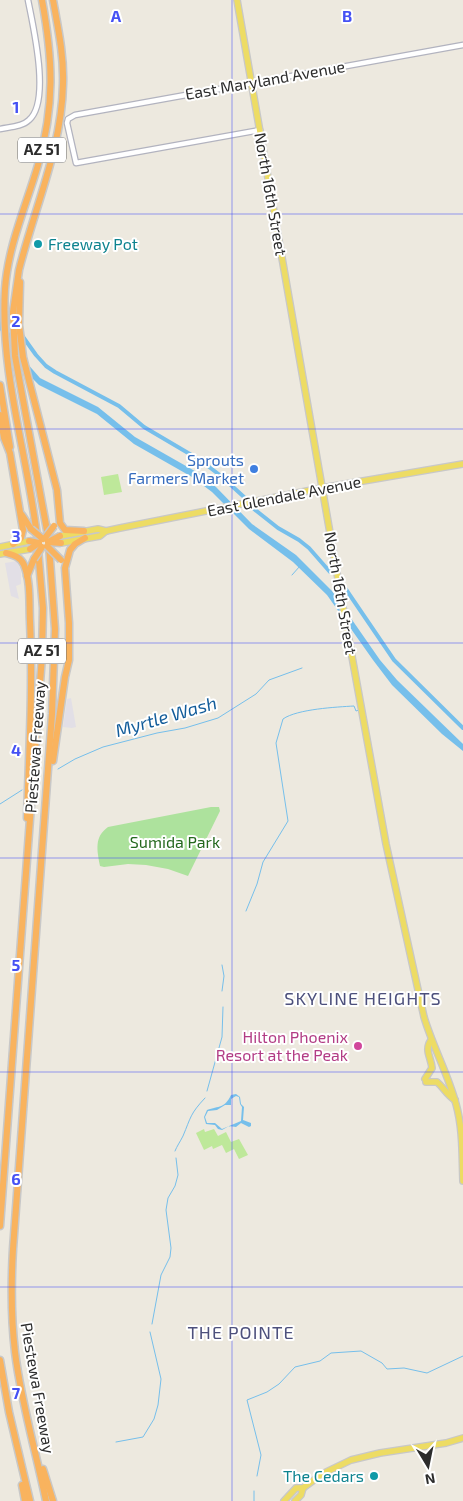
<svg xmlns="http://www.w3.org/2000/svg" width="463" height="1501" viewBox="0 0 463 1501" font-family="'Exo 2',sans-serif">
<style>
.industrial{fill:#e2dfe6}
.green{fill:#ade29d}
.pitch{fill:#bee89a}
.water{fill:#76bfeb;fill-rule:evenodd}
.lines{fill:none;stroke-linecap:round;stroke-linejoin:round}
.stream{stroke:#76bfeb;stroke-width:1}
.canal{stroke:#76bfeb;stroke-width:4}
.minor-casing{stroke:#b2b3bf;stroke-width:7}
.major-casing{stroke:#c8c8c8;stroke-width:8}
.highway-casing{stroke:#c8c8c8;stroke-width:9}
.minor{stroke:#fff;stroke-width:4.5}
.major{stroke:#eddc64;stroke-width:5.5}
.highway{stroke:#f9b35e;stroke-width:6}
.highway-bridge-casing{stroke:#c8c8c8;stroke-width:9;stroke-linecap:butt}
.highway-bridge{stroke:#f9b35e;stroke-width:6}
.grid{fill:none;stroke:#4551f4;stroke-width:1;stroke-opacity:0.55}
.culture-dot{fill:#0f9aa8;stroke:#fff;stroke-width:2}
.shop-dot{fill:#3f7fe0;stroke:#fff;stroke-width:2}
.hotel-dot{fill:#d1479c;stroke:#fff;stroke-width:2}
.labels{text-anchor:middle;stroke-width:4;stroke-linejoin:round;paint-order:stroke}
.shield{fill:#fff;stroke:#6b6b6b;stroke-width:1}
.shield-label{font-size:15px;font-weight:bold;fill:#2c2c2c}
.street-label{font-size:16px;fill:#2c2c2c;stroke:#fff}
.culture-label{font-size:16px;fill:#0d838f;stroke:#fff;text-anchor:start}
.shop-label{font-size:16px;fill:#366cbe;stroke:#fff;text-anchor:end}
.park-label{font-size:16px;fill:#24681d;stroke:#fff}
.hotel-label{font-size:16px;fill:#b23c85;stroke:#fff;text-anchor:end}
.water-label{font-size:18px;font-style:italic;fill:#125c9a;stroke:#fff}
.neighbourhood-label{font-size:18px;letter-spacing:1px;fill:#4d507c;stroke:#fff}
.grid-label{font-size:16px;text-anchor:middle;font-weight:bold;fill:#4551f4;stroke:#fff;stroke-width:4;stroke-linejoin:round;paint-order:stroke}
</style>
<rect width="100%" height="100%" fill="#ede9df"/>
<g class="industrial">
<polygon points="17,561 21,571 21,584 16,586 19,599 11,596 5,563"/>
<polygon points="71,698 76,727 72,728 63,727 67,699"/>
</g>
<path class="green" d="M 211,807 L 219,807 L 220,811 L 188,876 L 168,869 L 146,865 L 128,864 L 104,867 L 100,866 C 97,850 94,837 108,827 Z"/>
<g class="pitch">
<polygon points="118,474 122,492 104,495 101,477"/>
<polygon points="204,1129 205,1132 214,1129 218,1136 226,1132 231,1142 239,1139 248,1155 239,1159 234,1149 226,1153 222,1145 213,1149 212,1146 204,1150 196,1133"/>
</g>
<g class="water">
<polygon points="0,316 26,362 40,378 98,407 135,437 200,474 216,487 252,524 296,555 332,591 380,660 397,680 463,744 463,751 442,734 392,685 373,660 327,595 293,562 249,529 212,492 192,477 134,444 97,414 39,385 30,376 0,330"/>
<path d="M 236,1094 L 240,1097 L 241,1104 L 244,1107 L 243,1120 L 251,1123 L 251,1126 L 249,1127 L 241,1123 L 236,1127 L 229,1126 L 222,1130 L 218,1129 L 215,1125 L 206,1124 L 204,1117 L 207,1110 C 219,1106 225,1108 231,1095 ZM 236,1096 L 239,1097 L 240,1104 L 242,1107 L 241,1121 L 222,1129 L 215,1123 L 207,1123 L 205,1117 L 208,1111 L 217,1110 L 225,1105 L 231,1105 L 231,1099 Z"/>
</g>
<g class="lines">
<g class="stream">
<polyline points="292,575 300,566"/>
<polyline points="58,769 75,759 103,747 157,733 185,728 218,718 256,694 269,680 302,668"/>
<polyline points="0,804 22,790"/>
<path d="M 246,911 L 257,884 L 263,862 L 288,821 L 276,743 L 283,719 C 297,709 337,707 354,706 L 356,711 L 359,710"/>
<polyline points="222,991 224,976 222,965"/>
<polyline points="207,1091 222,1037 223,1007"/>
<path d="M 175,1151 C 177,1146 180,1142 183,1136 C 191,1117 190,1114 205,1098"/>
<polyline points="152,1324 161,1275 170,1257 171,1248 166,1210 168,1198 175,1186 178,1175 176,1158"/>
<polyline points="116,1442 143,1437 154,1419 158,1405 161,1379 150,1332"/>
<polyline points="257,1476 261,1455 247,1400 267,1392 279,1384 295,1367 320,1361 331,1353 361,1351 382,1363 387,1369 404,1368 427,1373 463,1356"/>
<polyline points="254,1501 254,1491"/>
</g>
<g class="canal">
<polyline points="21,334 36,355 46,366 55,372 119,406 144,427 200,460 221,476 244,497"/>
<polyline points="254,509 278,528 299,540 309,548 330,572"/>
<polyline points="345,588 394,660 463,728"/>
</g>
<g class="minor-casing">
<g id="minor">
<path d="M 0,129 C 9,127 22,127 29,120 C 51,101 33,26 28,0"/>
<polyline points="260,130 76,163 67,123 68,119 75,115 463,45"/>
</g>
</g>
<g class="major-casing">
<g id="major">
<path d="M 237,0 L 341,596 L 386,844 L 424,1017 C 433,1047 448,1074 456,1104 C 463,1129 462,1155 463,1181"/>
<polyline points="60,536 98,529 106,531"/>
<polyline points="61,543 100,536 106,531 120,528 322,488 463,464"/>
<polyline points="0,547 29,541"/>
<polyline points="0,554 30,549"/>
<path d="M 425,1079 L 432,1068 C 431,1057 424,1050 431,1040"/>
<path d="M 426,1082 L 437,1082 C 444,1088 447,1095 455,1100"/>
<polyline points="284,1501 296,1488 303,1488 322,1474 351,1460 380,1453 446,1443 463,1438"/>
<polyline points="295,1501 301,1495 303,1488"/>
</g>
</g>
<g class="highway-casing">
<g id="highway">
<polyline points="20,282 19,325 23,357 57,490 60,523 65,530 84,531"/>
<polyline points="0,385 10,447"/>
<polyline points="0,415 4,438 10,453 23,530 21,538 13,544"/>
<polyline points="22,515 31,529"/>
<path d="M 37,536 C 27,453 0,373 5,289 C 8,246 26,206 38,165 C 55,105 53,60 42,0"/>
<path d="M 48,536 L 15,356 L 13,312 L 19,270 C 34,209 62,148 63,84 C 64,55 58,28 53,0"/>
<path d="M 6,553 C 13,555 21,557 24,565 C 31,582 29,604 30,622 C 33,688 29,753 27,818"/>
<polyline points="27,576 34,559"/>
<polyline points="53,761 65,677 69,660 69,623 65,568 70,550 75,544 85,538"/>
<polyline points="0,1226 42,656 43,608 38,549"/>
<polyline points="0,1360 9,1412 30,1501"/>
<polyline points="43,1469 53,1501"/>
<polyline points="22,1485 25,1501"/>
<path d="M 46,1501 C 36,1452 21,1402 15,1352 C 11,1318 11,1284 13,1249 L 52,714 L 55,629 L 49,546"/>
</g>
</g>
<use href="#minor" class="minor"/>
<use href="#major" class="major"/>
<use href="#highway" class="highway"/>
<g class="highway-bridge-casing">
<g id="highway-bridge">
<polyline points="31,529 43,539"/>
<polyline points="45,538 54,526"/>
<polyline points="29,541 39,543"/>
<polyline points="48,542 60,536"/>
<polyline points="48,542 61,543"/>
<polyline points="47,546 61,560"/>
<polyline points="30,549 39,543"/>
<polyline points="34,559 42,547"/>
</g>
</g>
<use href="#highway-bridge" class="highway-bridge"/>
</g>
<path class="grid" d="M 232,0 L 232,1501M 0,214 L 463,214M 0,429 L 463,429M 0,643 L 463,643M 0,858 L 463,858M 0,1072 L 463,1072M 0,1287 L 463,1287"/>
<g class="culture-dot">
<circle cx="38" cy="244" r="5"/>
<circle cx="374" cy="1476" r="5"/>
</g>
<circle class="shop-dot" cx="254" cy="469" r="5"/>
<circle class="hotel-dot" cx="358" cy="1046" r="5"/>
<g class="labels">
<g class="shield">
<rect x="18" y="137.5" width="48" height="25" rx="4"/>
<rect x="18" y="638.5" width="48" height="25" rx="4"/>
</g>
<g class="shield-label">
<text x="42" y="155">AZ 51</text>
<text x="42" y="656">AZ 51</text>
</g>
<g class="street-label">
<text transform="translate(265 80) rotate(-10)" y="6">East Maryland Avenue</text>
<text transform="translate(271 194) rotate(80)" y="6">North 16th Street</text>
<text transform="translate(284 496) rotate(-11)" y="6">East Glendale Avenue</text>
<text transform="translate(341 593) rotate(80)" y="6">North 16th Street</text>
<text transform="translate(35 747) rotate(-86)" y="6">Piestewa Freeway</text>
<text transform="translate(38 1388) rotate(80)" y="6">Piestewa Freeway</text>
</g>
<g class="culture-label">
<text x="48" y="250">Freeway Pot</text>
<text x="364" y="1482" text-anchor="end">The Cedars</text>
</g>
<g class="shop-label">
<text x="244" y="466">Sprouts<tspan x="244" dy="18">Farmers Market</tspan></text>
</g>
<g class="park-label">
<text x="175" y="848">Sumida Park</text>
</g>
<g class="hotel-label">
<text x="348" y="1043">Hilton Phoenix<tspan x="348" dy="18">Resort at the Peak</tspan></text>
</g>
<g class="water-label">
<text transform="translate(166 717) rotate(-16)" y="6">Myrtle Wash</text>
</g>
<g class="neighbourhood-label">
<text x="363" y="1005">SKYLINE HEIGHTS</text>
<text x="241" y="1339">THE POINTE</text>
</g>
</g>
<g class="grid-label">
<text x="116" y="22">A</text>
<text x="347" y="22">B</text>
<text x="16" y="113">1</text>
<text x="16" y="327">2</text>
<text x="16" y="542">3</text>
<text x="16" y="756">4</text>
<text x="16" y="971">5</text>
<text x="16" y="1185">6</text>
<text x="16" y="1399">7</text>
</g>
<g transform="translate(428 1466) rotate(170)" stroke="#ffffff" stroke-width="4" paint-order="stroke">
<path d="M0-4L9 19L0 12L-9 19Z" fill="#2c2c2c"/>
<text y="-8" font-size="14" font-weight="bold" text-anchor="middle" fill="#2c2c2c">N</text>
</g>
</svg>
